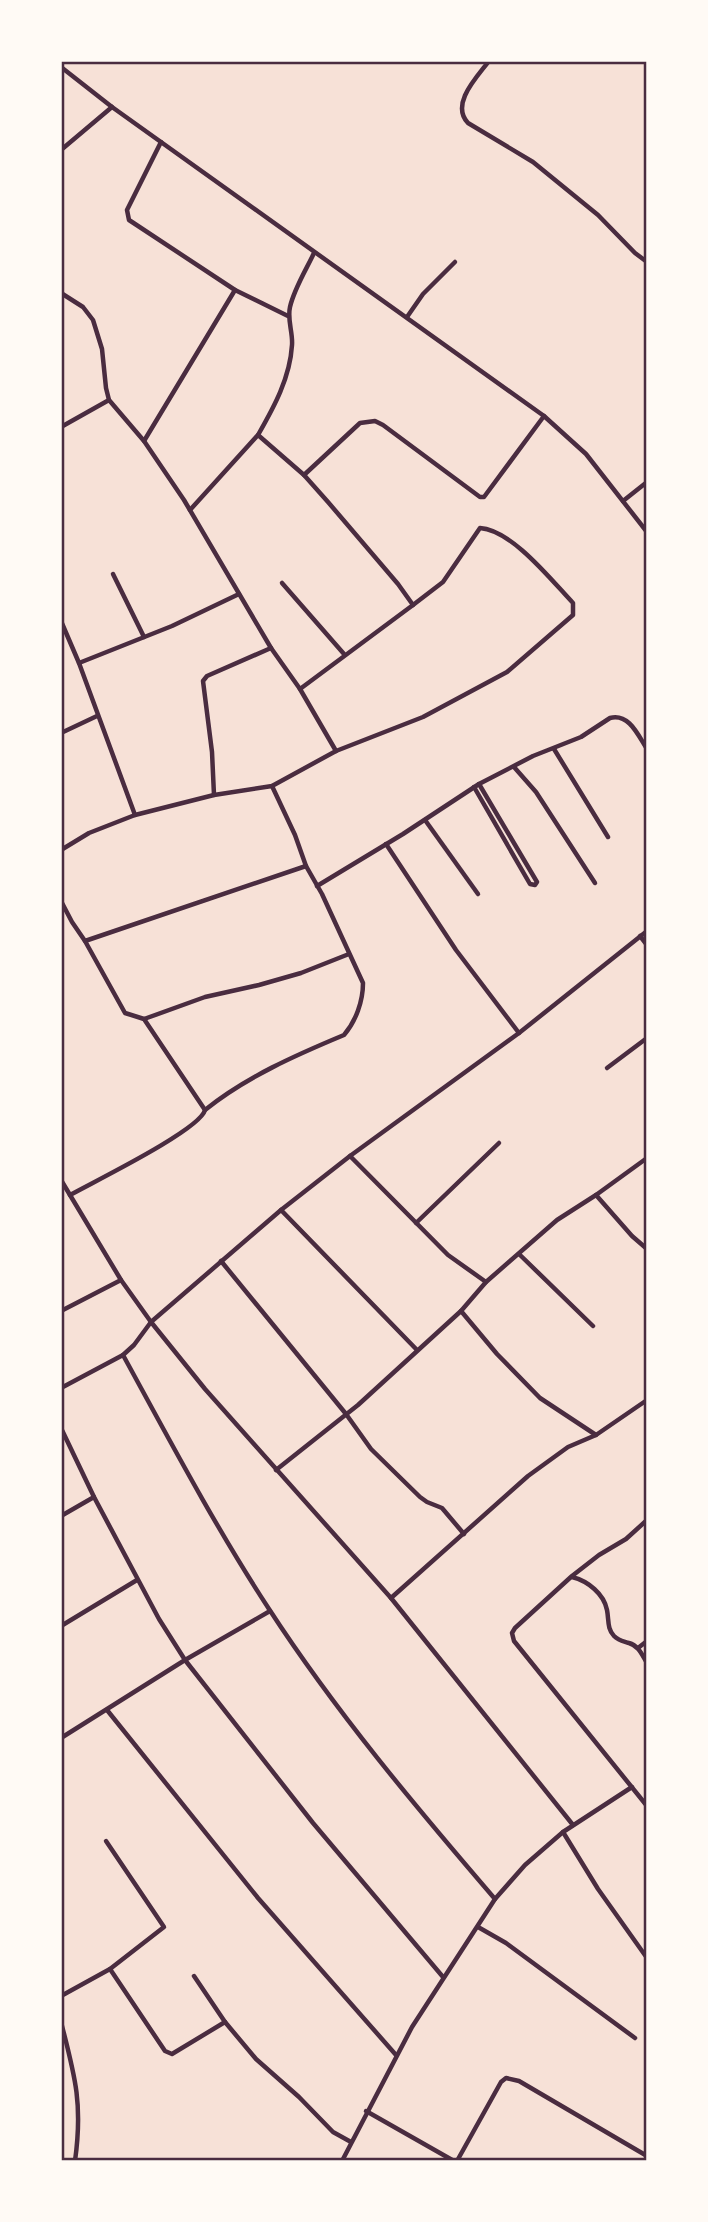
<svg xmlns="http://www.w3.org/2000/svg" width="708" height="2222" viewBox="0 0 708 2222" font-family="'Exo 2',sans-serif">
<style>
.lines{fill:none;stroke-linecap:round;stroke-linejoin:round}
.minor{stroke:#4a2c40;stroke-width:4.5}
.neatline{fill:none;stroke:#4a2c40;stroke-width:2.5}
</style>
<rect width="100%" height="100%" fill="#f7e1d7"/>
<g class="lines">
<g class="minor">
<path d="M 489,61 C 477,77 450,104 468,123 L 533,162 L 598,215 L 635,253 L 647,262"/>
<polyline points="61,67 112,107 544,416 586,454 647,532"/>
<polyline points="161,142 127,210 129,220 235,290 288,316"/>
<polyline points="61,150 112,107"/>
<polyline points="61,293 83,307 93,320 102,349 106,388 109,400 144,441 184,500 271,648 300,689 336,751"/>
<polyline points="407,317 423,294 455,262"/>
<polyline points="61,427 109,400"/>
<path d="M 258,435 C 274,407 290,378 292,345 C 293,332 287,320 290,307 C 294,289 306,270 314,253"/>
<polyline points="144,441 235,290"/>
<polyline points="304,475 360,423 375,421 383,425 480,497 484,497 544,416"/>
<polyline points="623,501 647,482"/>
<polyline points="190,510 258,435 304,475 328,502 398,584 413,605 300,689"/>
<polyline points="113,574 144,637"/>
<polyline points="282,583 344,654"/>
<polyline points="61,621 79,663 135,815"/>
<polyline points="79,663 172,626 239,594"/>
<polyline points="61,733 97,716"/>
<polyline points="554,749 608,837"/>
<polyline points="514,767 536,792 595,883"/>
<polyline points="474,787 530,884 535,885 537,882 479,784"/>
<polyline points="214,795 212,752 203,681 207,676 271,648"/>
<polyline points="425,820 478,894"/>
<polyline points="386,844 456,950 519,1033"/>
<path d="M 61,850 L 89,833 L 135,815 L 214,795 L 272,786 L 336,751 L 423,717 L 507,672 L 573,615 L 573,603 C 552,581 512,530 480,528 L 443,582 L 413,605"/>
<path d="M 317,886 L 403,834 L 479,784 L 533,756 L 581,737 L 610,718 C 629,713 638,735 647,749"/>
<polyline points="61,901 72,922 85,941 306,866"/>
<polyline points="640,936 647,945"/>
<polyline points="144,1019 205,997 259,985 301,973 349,954"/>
<polyline points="607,1068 647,1038"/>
<path d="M 205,1110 C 246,1077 296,1055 344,1035 C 356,1021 363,1001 363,983 L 322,894 L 306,866 L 295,835 L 272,786"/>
<polyline points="350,1156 448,1255 486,1282"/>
<polyline points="61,1180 121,1280 151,1322 205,1389 391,1598 573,1825"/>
<path d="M 70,1195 C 93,1182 200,1130 205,1110 L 144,1019 L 125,1013 L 85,941"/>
<polyline points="596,1195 632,1236 647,1249"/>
<polyline points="281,1210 417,1350"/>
<polyline points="416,1223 499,1143"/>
<polyline points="519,1254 593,1326"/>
<polyline points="221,1261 346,1414 371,1449 420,1497 427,1502 442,1508 464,1534"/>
<polyline points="61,1311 121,1280"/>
<polyline points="461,1311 497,1354 540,1398 596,1435"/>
<path d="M 123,1355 C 170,1441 216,1528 269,1609 C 336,1712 416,1807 495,1899"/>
<polyline points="61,1388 123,1355 134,1345 151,1322 281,1210 350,1156 519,1033 647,931"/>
<polyline points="61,1428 94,1497 159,1619 185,1660 313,1823 443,1977"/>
<polyline points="276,1470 358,1405 461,1311 486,1282 557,1220 596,1195 647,1158"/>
<polyline points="61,1516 94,1497"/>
<polyline points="647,1520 626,1539 599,1555 572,1576 515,1628 512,1633 514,1641 647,1806"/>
<path d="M 572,1577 C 588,1581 604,1594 607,1610 C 609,1620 607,1629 614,1636 C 619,1641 623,1641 629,1643 C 639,1646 642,1655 647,1663"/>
<polyline points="391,1598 528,1476 568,1447 596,1435 647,1400"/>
<polyline points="61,1626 137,1580"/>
<polyline points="638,1648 647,1641"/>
<polyline points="107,1710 258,1898 396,2055"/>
<polyline points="61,1738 185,1660 270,1611"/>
<polyline points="563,1832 598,1889 647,1958"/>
<polyline points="106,1841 164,1927 110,1969"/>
<polyline points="478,1927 506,1943 635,2038"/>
<polyline points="194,1976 225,2022 256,2059 299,2097 333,2132 351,2142"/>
<polyline points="61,1996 110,1969 165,2051 172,2054 225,2022"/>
<path d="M 61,2022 C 75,2076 83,2104 75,2161"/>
<polyline points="366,2111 454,2161"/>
<polyline points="342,2161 412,2027 495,1899 525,1865 563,1832 632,1787"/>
<polyline points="457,2161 501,2082 506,2078 519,2081 647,2156"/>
</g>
</g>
<rect width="708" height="2222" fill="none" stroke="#fffaf5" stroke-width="126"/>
<rect x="63" y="63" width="582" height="2096" class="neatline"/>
</svg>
